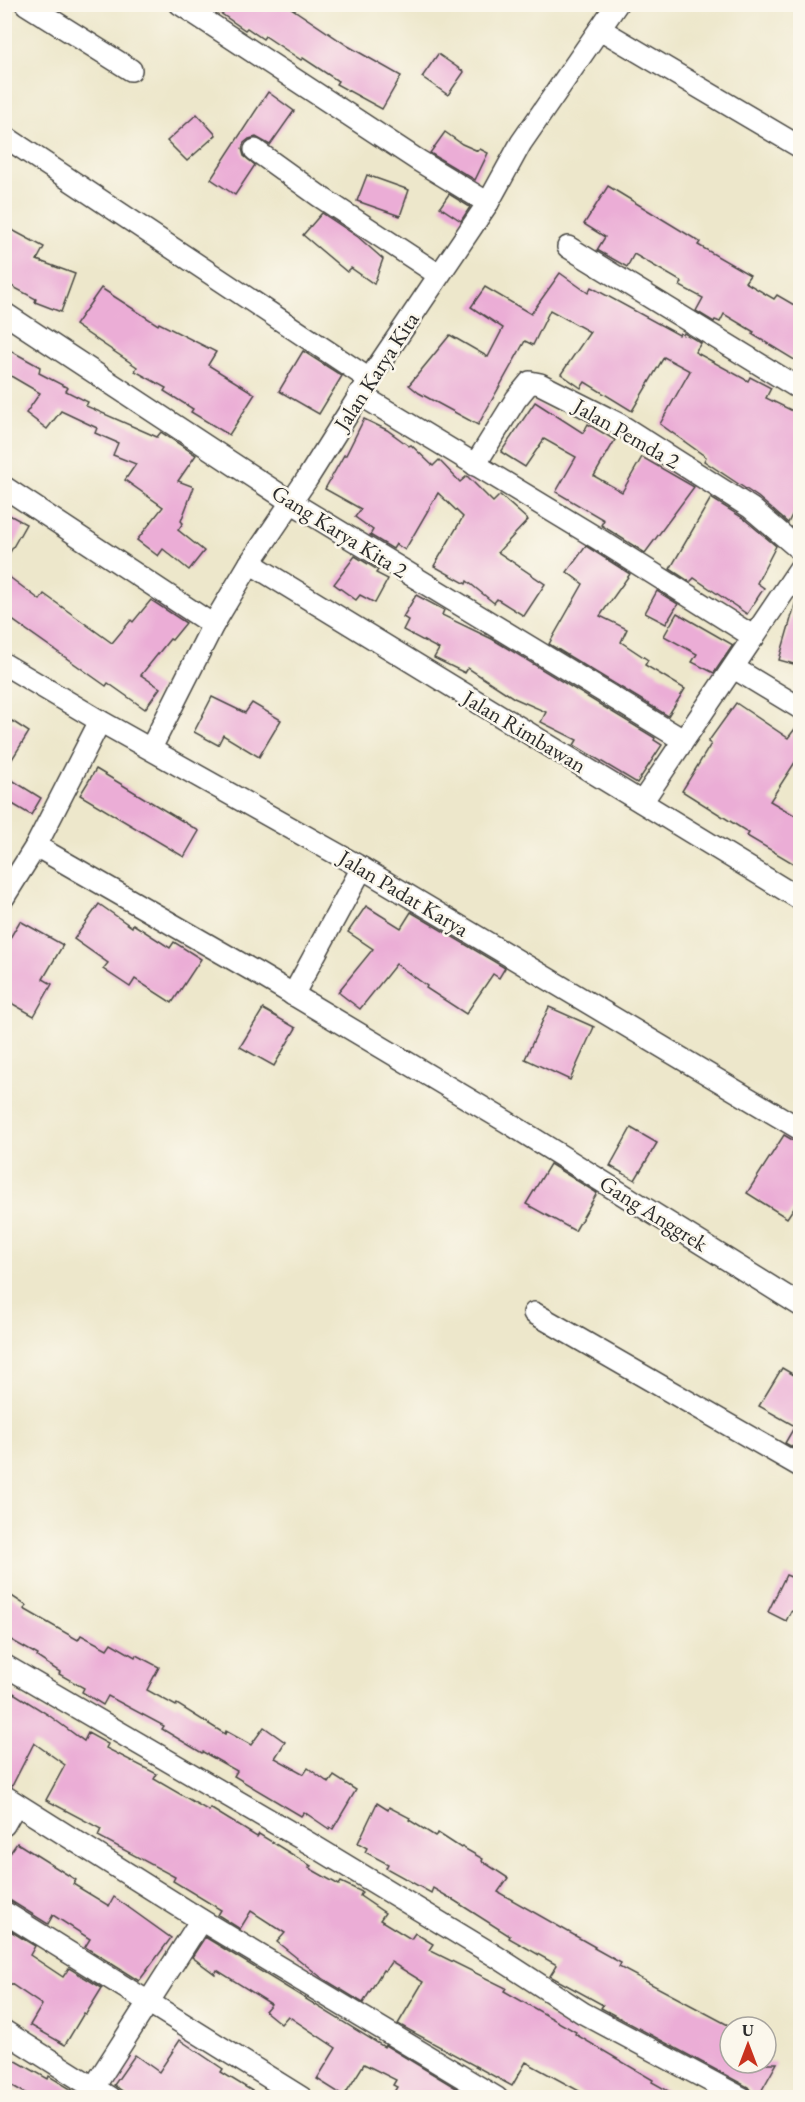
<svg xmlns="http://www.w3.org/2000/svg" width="805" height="2102" viewBox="0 0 805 2102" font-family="'EB Garamond',serif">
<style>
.building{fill:#ebadd6}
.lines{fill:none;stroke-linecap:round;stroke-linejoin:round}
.minor-casing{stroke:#484743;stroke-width:24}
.minor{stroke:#fff;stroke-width:21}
.labels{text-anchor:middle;stroke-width:5;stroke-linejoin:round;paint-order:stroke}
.street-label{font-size:22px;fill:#2b2b2b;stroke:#fbf7ec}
</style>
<rect width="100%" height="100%" fill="#fbf7ec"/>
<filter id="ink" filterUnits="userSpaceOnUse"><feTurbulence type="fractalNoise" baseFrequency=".0167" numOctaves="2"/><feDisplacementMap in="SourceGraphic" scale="12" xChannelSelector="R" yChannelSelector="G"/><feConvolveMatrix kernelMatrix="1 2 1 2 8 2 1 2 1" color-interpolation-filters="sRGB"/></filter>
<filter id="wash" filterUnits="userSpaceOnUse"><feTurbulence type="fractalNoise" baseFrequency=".008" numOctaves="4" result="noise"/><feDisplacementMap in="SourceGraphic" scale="24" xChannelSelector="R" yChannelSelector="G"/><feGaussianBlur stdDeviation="1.35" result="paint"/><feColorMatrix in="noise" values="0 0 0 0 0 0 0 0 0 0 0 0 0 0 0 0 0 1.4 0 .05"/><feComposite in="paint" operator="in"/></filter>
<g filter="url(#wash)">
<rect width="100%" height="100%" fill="#ede7cb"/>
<g id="blocks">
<g class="building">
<polygon points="207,4 285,4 348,46 401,76 382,109 336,84 338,81 303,58 301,60 265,36 263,39 247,28 245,30"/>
<polygon points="438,54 464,72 448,95 422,77"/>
<polygon points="268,92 294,111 270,145 256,137 249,139 244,143 242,149 244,156 255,165 235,195 211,179"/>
<polygon points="197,114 216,135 187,161 167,141"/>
<polygon points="445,132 462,144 478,151 480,149 488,153 475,180 430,153"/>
<polygon points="367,175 409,190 400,216 357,201"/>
<polygon points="608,186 700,242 698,245 750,275 745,282 774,299 777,295 801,309 801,364 752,334 754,332 724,314 720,322 715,320 714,322 696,311 703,298 680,286 682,282 634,254 627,267 597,250 605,237 584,224"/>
<polygon points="449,194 470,207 461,221 440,207"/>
<polygon points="322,213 358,237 383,259 374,284 351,268 347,272 303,235"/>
<polygon points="12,230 44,247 37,260 75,274 61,312 35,302 36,299 4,282 4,243"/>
<polygon points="560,273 588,293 591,287 679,335 680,333 683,335 684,333 701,343 695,352 748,381 750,377 771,388 766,398 801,415 801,521 792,515 788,523 758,497 704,461 706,457 660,424 690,371 664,357 632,411 585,382 581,388 561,374 590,332 550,310 533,345 525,341 478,425 419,393 409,385 450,335 488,357 503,328 471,307 485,287 531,314"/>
<polygon points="101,288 158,325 159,323 216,352 208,365 255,394 229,435 191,412 193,409 164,391 166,388 135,371 137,367 75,325"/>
<polygon points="4,347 40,367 39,373 68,388 66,391 88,402 86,406 157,437 161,432 196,455 178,481 194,487 181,521 183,523 178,530 204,551 189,570 163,549 158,556 137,540 163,507 125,480 136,464 113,455 118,443 95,433 97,428 61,411 47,429 26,413 40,393 4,372"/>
<polygon points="303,351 342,376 319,414 279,391"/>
<polygon points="535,402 583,433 588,424 615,440 594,476 622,492 642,457 694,487 645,553 601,525 604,520 556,492 576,457 544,439 525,467 501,452"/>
<polygon points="364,419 387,430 409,446 411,445 433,466 439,460 460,482 467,476 493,502 500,495 528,520 498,552 545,584 524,616 497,599 494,603 467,581 466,584 434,566 463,517 438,493 405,550 396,544 393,549 370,535 373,530 355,517 361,509 325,489 344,455 346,455"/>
<polygon points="711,498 743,518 776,546 757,583 764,588 747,614 694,578 690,582 670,569"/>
<polygon points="4,512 26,524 4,563"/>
<polygon points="586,546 630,574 600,616 627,629 621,642 648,660 645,665 685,689 668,716 549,644 583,584 567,572"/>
<polygon points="355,556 378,570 376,573 388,579 375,603 360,595 356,600 334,584"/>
<polygon points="4,573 40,600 44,594 112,643 131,620 133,622 151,600 186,623 172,640 170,639 141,675 160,688 145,709 108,683 106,686 4,614"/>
<polygon points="657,591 678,604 666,624 645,613"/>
<polygon points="416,595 444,610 442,615 492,639 655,738 654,740 662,745 637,783 574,745 577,740 541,722 546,712 514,698 468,668 465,673 434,658 439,649 403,630 408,620 403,617"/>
<polygon points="796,601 801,602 801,666 779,660"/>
<polygon points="677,613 733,645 714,673 692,662 697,654 664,636"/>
<polygon points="212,697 245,713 252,703 281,720 259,757 223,735 218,745 194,732"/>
<polygon points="736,703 788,738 801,721 801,753 770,801 801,819 801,868 747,836 749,833 682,791 711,744 708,742"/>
<polygon points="12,721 29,732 4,772 4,733"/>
<polygon points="96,769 199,831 184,857 80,795"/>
<polygon points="12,780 41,798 31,815 4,799 4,792"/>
<polygon points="99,904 132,927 133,924 170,948 174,942 201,959 172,1003 135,979 130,987 103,969 108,963 74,939"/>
<polygon points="366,906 401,928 411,912 505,968 499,978 493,974 466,1014 426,988 427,986 396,964 360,1009 338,992 373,949 348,932"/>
<polygon points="20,921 63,945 43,979 52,984 34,1016 4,999 4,948"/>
<polygon points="549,1007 594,1027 570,1080 525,1059"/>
<polygon points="263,1009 296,1028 274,1066 240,1047"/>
<polygon points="631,1128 657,1143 635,1180 610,1166"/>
<polygon points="784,1135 801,1145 801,1197 787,1218 747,1193"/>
<polygon points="550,1164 597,1193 575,1231 526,1204"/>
<polygon points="782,1368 801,1379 801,1452 785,1443 795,1426 759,1406"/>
<polygon points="786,1575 801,1581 801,1616 791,1611 786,1621 768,1612"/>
<polygon points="4,1591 27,1606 24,1609 78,1640 81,1635 107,1649 111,1643 135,1657 136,1655 159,1667 147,1690 176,1706 177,1704 225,1734 226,1731 251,1745 264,1727 285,1742 275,1758 304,1774 308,1768 329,1783 334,1776 356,1790 333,1829 330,1827 329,1829 304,1812 301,1816 234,1776 237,1771 203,1752 202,1753 162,1729 164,1726 108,1696 103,1705 82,1692 84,1688 59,1674 60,1672 37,1657 38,1655 4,1636"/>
<polygon points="4,1687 47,1714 84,1741 88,1733 108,1744 106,1748 157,1774 154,1779 209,1811 210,1808 257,1837 259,1834 311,1866 309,1868 339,1885 341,1882 362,1892 360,1896 385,1913 380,1920 411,1939 415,1933 433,1944 429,1950 506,1988 504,1991 576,2032 575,2034 653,2080 652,2082 679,2097 590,2097 526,2062 512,2086 398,2024 423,1982 391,1962 385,1971 383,1970 363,2003 322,1978 277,1942 285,1933 251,1911 240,1929 218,1915 221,1910 173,1881 175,1877 98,1836 101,1829 46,1800 65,1765 34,1743 12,1786 4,1783"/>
<polygon points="377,1803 388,1810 389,1807 410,1818 409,1820 435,1836 438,1833 461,1848 462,1847 483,1859 482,1861 508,1878 498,1892 595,1947 594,1948 621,1963 619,1967 730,2026 730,2063 777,2063 758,2097 754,2096 748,2087 601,2008 603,2005 550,1976 557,1965 509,1938 510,1936 455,1901 433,1888 431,1893 386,1868 388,1864 365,1852 367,1848 358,1843"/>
<polygon points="17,1843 76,1880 73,1884 109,1906 114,1897 171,1938 139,1981 85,1947 90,1939 53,1915 48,1924 11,1901 4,1899 4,1862"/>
<polygon points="4,1927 35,1946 30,1955 63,1977 69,1968 102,1988 86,2014 84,2013 65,2045 30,2025 42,2005 4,1979"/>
<polygon points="205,1937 384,2047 385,2045 471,2097 391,2097 397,2087 393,2085 396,2080 364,2064 344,2096 317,2079 336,2048 288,2016 281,2024 265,2011 271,2004 217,1970 215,1974 192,1957"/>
<polygon points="180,2040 223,2069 221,2072 262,2097 131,2097 114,2085 135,2055 159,2072"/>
<polygon points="4,2054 48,2079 49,2076 84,2097 32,2097 4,2081"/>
</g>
</g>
</g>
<g filter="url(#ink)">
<use href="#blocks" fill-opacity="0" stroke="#484743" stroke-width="1.5"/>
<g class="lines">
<g class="minor-casing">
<g id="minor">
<polyline points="26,4 131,70"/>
<polyline points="180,4 416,159 488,203"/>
<polyline points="600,29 800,147"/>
<polyline points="4,136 369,379"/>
<polyline points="255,150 319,196 439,275"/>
<polyline points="568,247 800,389"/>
<polyline points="4,313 291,502 683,740"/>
<polyline points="359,394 600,540 754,637"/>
<polyline points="475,465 516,399 530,382 540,384 619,424 751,508 800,550"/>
<polyline points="4,487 213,625"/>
<polyline points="250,563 800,899"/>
<polyline points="4,664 100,721 362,868 800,1129"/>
<polyline points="734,668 800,708"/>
<polyline points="151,748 213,625 250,563 307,479 378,366 488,203 521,143 617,4"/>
<polyline points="642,802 800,568"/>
<polyline points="36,846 257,973 507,1122 800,1305"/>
<polyline points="4,897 36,846 100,721"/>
<polyline points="293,995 362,868"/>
<polyline points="534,1313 800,1466"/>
<polyline points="4,1665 309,1843 497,1957 583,2013 742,2098"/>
<polyline points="4,1796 201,1920 497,2098"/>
<polyline points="4,1825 16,1804"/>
<polyline points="4,1912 302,2098"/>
<polyline points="4,2031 110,2098"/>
<polyline points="94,2087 201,1920"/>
</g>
</g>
<use href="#minor" class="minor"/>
</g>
</g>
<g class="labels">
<g class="street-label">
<text transform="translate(376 371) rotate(-57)" y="8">Jalan Karya Kita</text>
<text transform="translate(627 433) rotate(30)" y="8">Jalan Pemda 2</text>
<text transform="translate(340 531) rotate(32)" y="8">Gang Karya Kita 2</text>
<text transform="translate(525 731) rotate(31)" y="8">Jalan Rimbawan</text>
<text transform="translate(404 893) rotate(31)" y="8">Jalan Padat Karya</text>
<text transform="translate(654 1213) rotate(32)" y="8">Gang Anggrek</text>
</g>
</g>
<rect width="805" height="2102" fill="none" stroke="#fbf7ec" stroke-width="24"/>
<g transform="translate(748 2045)"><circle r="28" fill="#fbf7ec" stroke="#a8a59f" stroke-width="1.5"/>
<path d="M0-4.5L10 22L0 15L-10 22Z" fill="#c8321e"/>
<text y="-9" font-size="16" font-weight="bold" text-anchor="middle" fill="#2b2b2b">U</text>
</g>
</svg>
